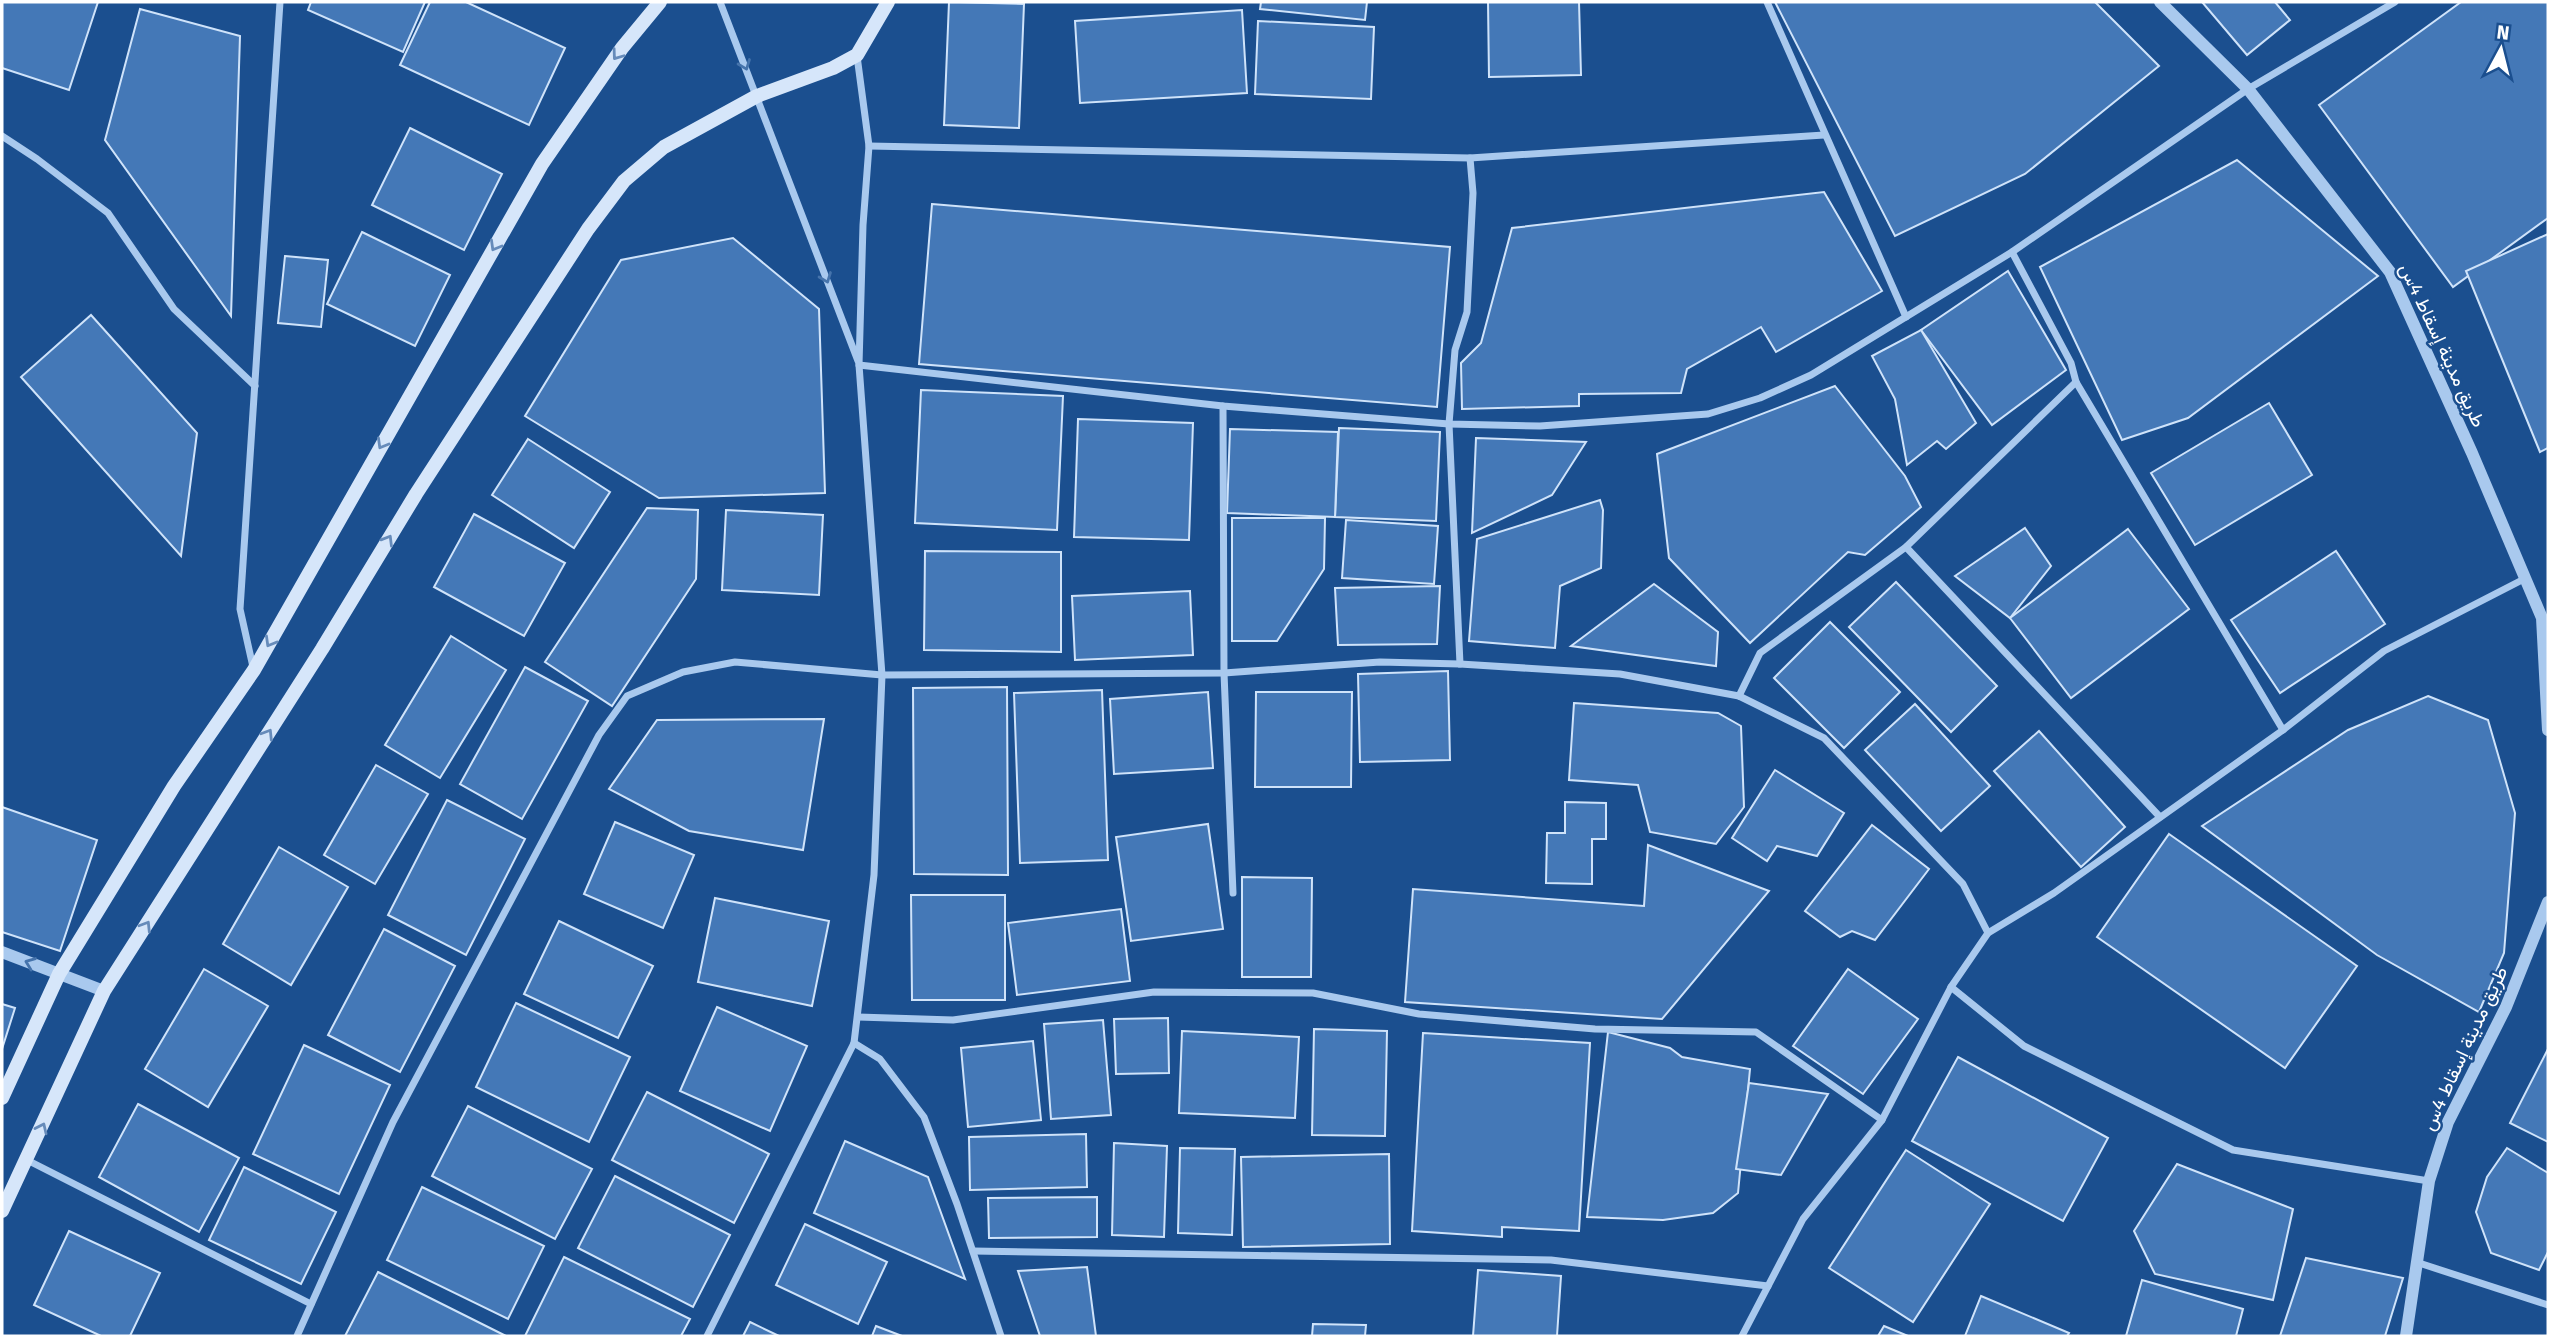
<svg xmlns="http://www.w3.org/2000/svg" width="2550" height="1338" viewBox="0 0 2550 1338" font-family="'Fira Sans',Vazirmatn,sans-serif">
<style>
.building{fill:#4478b7;stroke:#cfe3fa;stroke-width:2}
.lines{fill:none;stroke-linecap:round;stroke-linejoin:round}
.minor{stroke:#a9c9ee;stroke-width:7}
.tertiary{stroke:#a9c9ee;stroke-width:12}
.secondary{stroke:#d6e6fa;stroke-width:14}
.oneway{stroke:#668bba}
.oneway2{stroke:#4674ac}
.labels{text-anchor:middle;stroke-width:5;stroke-linejoin:round;paint-order:stroke}
.street-label{font-size:19px;fill:#fff;stroke:#1b4f8f}
</style>
<rect width="100%" height="100%" fill="#1b4f8f"/>
<g class="building">
<polygon points="2,2 98,2 69,90 2,68"/>
<polygon points="311,2 425,2 403,52 308,10"/>
<polygon points="430,2 466,2 565,48 529,125 400,65"/>
<polygon points="949,2 1024,4 1019,128 944,125"/>
<polygon points="1261,2 1367,2 1365,20 1260,9"/>
<polygon points="1488,2 1579,2 1581,75 1489,77"/>
<polygon points="1775,2 2095,2 2159,66 2025,174 1895,236"/>
<polygon points="2202,2 2275,2 2290,20 2247,55"/>
<polygon points="2461,2 2548,2 2548,218 2453,287 2319,105"/>
<polygon points="140,9 240,36 231,316 105,140"/>
<polygon points="1242,10 1247,93 1080,103 1075,21"/>
<polygon points="1258,21 1374,27 1371,99 1255,94"/>
<polygon points="410,128 502,174 464,250 372,205"/>
<polygon points="2237,160 2378,276 2188,418 2122,440 2040,267"/>
<polygon points="1824,192 1882,291 1776,352 1761,327 1687,369 1681,393 1579,394 1579,406 1462,409 1461,363 1481,343 1512,228"/>
<polygon points="932,204 1450,247 1437,407 919,364"/>
<polygon points="362,232 450,275 415,346 327,304"/>
<polygon points="2548,234 2548,448 2540,452 2466,271"/>
<polygon points="733,238 819,309 825,493 659,498 525,416 621,260"/>
<polygon points="285,256 328,260 321,327 278,323"/>
<polygon points="2008,271 2066,370 1992,425 1921,330"/>
<polygon points="91,315 197,433 181,556 21,377"/>
<polygon points="1921,330 1976,423 1946,449 1937,441 1907,465 1895,399 1872,356"/>
<polygon points="1835,386 1905,476 1921,507 1865,555 1848,552 1750,643 1669,558 1657,454"/>
<polygon points="921,390 1063,396 1057,530 915,523"/>
<polygon points="2269,403 2312,475 2195,545 2151,473"/>
<polygon points="1078,419 1193,423 1189,540 1074,537"/>
<polygon points="1339,428 1440,432 1436,521 1335,517"/>
<polygon points="1230,429 1338,432 1335,517 1227,513"/>
<polygon points="1476,438 1586,442 1552,495 1472,533"/>
<polygon points="528,439 610,492 574,548 492,495"/>
<polygon points="1600,500 1603,510 1601,568 1560,586 1555,648 1469,641 1477,539"/>
<polygon points="647,508 698,510 696,579 612,706 545,662"/>
<polygon points="726,510 823,515 819,595 722,590"/>
<polygon points="474,514 565,563 524,636 434,587"/>
<polygon points="1232,518 1325,518 1324,569 1277,641 1232,641"/>
<polygon points="1346,520 1438,526 1434,584 1342,578"/>
<polygon points="2025,528 2051,566 2010,618 1955,576"/>
<polygon points="2128,529 2189,609 2071,698 2010,618"/>
<polygon points="925,551 1061,552 1061,652 924,650"/>
<polygon points="2336,551 2385,624 2280,693 2231,620"/>
<polygon points="1896,582 1997,686 1951,732 1849,627"/>
<polygon points="1654,584 1718,632 1716,666 1571,646"/>
<polygon points="1440,586 1437,644 1338,645 1335,588"/>
<polygon points="1190,591 1193,655 1075,660 1072,596"/>
<polygon points="1830,622 1900,692 1844,748 1774,678"/>
<polygon points="451,636 506,670 440,778 385,745"/>
<polygon points="525,667 588,701 522,819 460,784"/>
<polygon points="1448,671 1450,760 1360,762 1358,674"/>
<polygon points="1007,687 1008,875 914,874 913,688"/>
<polygon points="1102,690 1108,860 1020,863 1014,693"/>
<polygon points="1208,692 1213,768 1114,774 1110,699"/>
<polygon points="1256,692 1352,692 1351,787 1255,787"/>
<polygon points="2428,696 2488,720 2515,813 2504,953 2479,1012 2377,955 2202,826 2348,730"/>
<polygon points="1574,703 1718,713 1741,726 1744,807 1716,844 1650,832 1638,785 1569,780"/>
<polygon points="1915,704 1990,786 1941,831 1865,750"/>
<polygon points="824,719 803,850 689,831 609,789 657,720"/>
<polygon points="2039,731 2125,827 2081,867 1994,771"/>
<polygon points="376,765 428,794 375,884 324,855"/>
<polygon points="1775,770 1844,813 1817,856 1777,846 1767,861 1732,838"/>
<polygon points="447,800 525,839 466,955 388,915"/>
<polygon points="1565,802 1606,803 1606,839 1592,839 1592,884 1546,883 1547,833 1565,833"/>
<polygon points="2,807 97,840 60,951 2,932"/>
<polygon points="615,822 694,855 663,928 584,894"/>
<polygon points="1208,824 1223,929 1131,941 1116,837"/>
<polygon points="1872,825 1929,869 1875,940 1852,931 1840,937 1805,911"/>
<polygon points="2169,834 2357,966 2285,1068 2097,937"/>
<polygon points="1648,845 1769,891 1662,1019 1405,1002 1413,889 1644,906"/>
<polygon points="279,847 348,887 291,985 223,944"/>
<polygon points="1242,877 1312,878 1311,977 1242,977"/>
<polygon points="911,895 1005,895 1005,1000 912,1000"/>
<polygon points="715,898 829,921 812,1006 698,982"/>
<polygon points="1121,909 1130,981 1017,995 1008,923"/>
<polygon points="559,921 653,966 618,1038 524,994"/>
<polygon points="384,929 455,966 400,1072 328,1035"/>
<polygon points="204,969 268,1006 208,1107 145,1069"/>
<polygon points="1848,969 1918,1019 1863,1094 1793,1046"/>
<polygon points="516,1003 630,1057 589,1142 476,1087"/>
<polygon points="2,1004 15,1008 2,1049"/>
<polygon points="717,1007 807,1046 770,1131 680,1091"/>
<polygon points="1168,1018 1169,1073 1116,1074 1114,1019"/>
<polygon points="1103,1020 1111,1115 1051,1119 1044,1024"/>
<polygon points="1314,1029 1387,1031 1385,1136 1312,1135"/>
<polygon points="1182,1031 1299,1037 1295,1118 1179,1113"/>
<polygon points="1608,1032 1670,1048 1682,1057 1750,1069 1738,1193 1713,1213 1663,1220 1587,1217"/>
<polygon points="1423,1033 1590,1043 1579,1231 1502,1227 1502,1237 1412,1231"/>
<polygon points="1033,1041 1041,1120 968,1127 961,1048"/>
<polygon points="304,1045 390,1085 339,1194 253,1154"/>
<polygon points="2548,1049 2548,1142 2510,1123"/>
<polygon points="1958,1057 2108,1138 2063,1221 1912,1141"/>
<polygon points="1749,1083 1828,1094 1781,1175 1736,1169"/>
<polygon points="647,1092 769,1154 734,1223 612,1160"/>
<polygon points="138,1104 239,1158 199,1232 99,1177"/>
<polygon points="468,1106 592,1169 555,1239 432,1176"/>
<polygon points="1086,1134 1087,1187 970,1190 969,1137"/>
<polygon points="845,1141 928,1177 965,1279 814,1213"/>
<polygon points="1114,1143 1167,1146 1164,1237 1112,1235"/>
<polygon points="1180,1148 1235,1149 1232,1235 1178,1233"/>
<polygon points="2507,1148 2548,1173 2548,1252 2539,1270 2491,1253 2476,1212 2487,1177"/>
<polygon points="1906,1150 1990,1204 1913,1322 1829,1268"/>
<polygon points="1389,1154 1390,1244 1243,1247 1241,1157"/>
<polygon points="2177,1164 2293,1209 2273,1300 2155,1274 2134,1231"/>
<polygon points="244,1167 336,1212 301,1284 209,1240"/>
<polygon points="615,1176 730,1235 693,1307 578,1248"/>
<polygon points="422,1187 544,1246 508,1319 387,1260"/>
<polygon points="1097,1197 1097,1237 989,1238 988,1198"/>
<polygon points="805,1224 887,1262 858,1324 776,1285"/>
<polygon points="69,1231 160,1273 130,1336 101,1336 34,1305"/>
<polygon points="564,1257 690,1319 681,1336 525,1336"/>
<polygon points="2306,1258 2403,1278 2385,1336 2280,1336"/>
<polygon points="1087,1267 1096,1336 1040,1336 1018,1271"/>
<polygon points="1478,1270 1561,1276 1557,1336 1473,1336"/>
<polygon points="378,1272 506,1336 345,1336"/>
<polygon points="2142,1280 2243,1309 2236,1336 2126,1336"/>
<polygon points="1981,1296 2069,1333 2067,1336 1965,1336"/>
<polygon points="750,1322 779,1336 743,1336"/>
<polygon points="1313,1324 1366,1325 1365,1336 1312,1336"/>
<polygon points="876,1326 902,1336 872,1336"/>
<polygon points="1884,1326 1908,1336 1878,1336"/>
</g>
<g class="lines">
<g class="minor">
<polyline points="720,2 858,361"/>
<polyline points="1767,2 1906,317"/>
<polyline points="2,136 37,159 108,213 174,309 255,386"/>
<polyline points="869,146 1470,158 1824,135"/>
<polyline points="2012,252 2071,363 2076,382 2283,730"/>
<polyline points="859,365 1223,406 1449,424 1540,426 1708,414 1760,398 1811,375 2012,252 2248,89 2395,2"/>
<polyline points="1223,406 1224,673 1233,893"/>
<polyline points="1906,547 2160,817"/>
<polyline points="1460,664 1449,424 1455,350 1467,312 1473,193 1470,158"/>
<polyline points="253,667 240,609 280,2"/>
<polyline points="1739,696 1760,653 1906,547 2076,382"/>
<polyline points="1951,987 2024,1046 2233,1150 2429,1181"/>
<polyline points="858,1017 953,1020 1154,992 1313,993 1419,1014 1595,1029 1756,1032 1882,1120"/>
<polyline points="854,1043 880,1059 924,1117 957,1204 1001,1336"/>
<polyline points="27,1160 311,1304"/>
<polyline points="973,1251 1551,1260 1768,1286"/>
<polyline points="2416,1262 2548,1305"/>
<polyline points="297,1336 393,1122 599,735 627,696 683,672 735,662 882,675 1224,673 1380,662 1460,664 1620,674 1739,696 1824,738 1963,884 1988,933"/>
<polyline points="707,1336 854,1043 874,875 882,675 859,365 863,225 869,146 857,56"/>
<polyline points="1742,1336 1803,1219 1882,1120 1951,987 1988,933 2054,893 2283,730 2384,651 2526,578"/>
</g>
<g class="tertiary">
<polyline points="2160,2 2248,89 2390,272 2472,453 2542,618 2548,730"/>
<polyline points="2,952 104,991"/>
<polyline points="2406,1336 2429,1181 2448,1122 2506,1007 2548,902"/>
</g>
<g class="secondary">
<polyline points="2,1098 59,974 174,786 254,670 542,164 622,48 660,2"/>
<polyline points="2,1211 104,991 322,649 416,494 588,229 624,181 664,147 757,96 833,68 857,55 888,2"/>
</g>
</g>
<defs><path id="oneway-chevron" d="M-2-3.5L2.5 0L-2 3.5" fill="none" stroke-width="1.6" stroke-linecap="round" stroke-linejoin="round" transform="scale(1.75)"/></defs>
<g class="oneway">
<use href="#oneway-chevron" transform="translate(617 55) rotate(126)"/>
<use href="#oneway-chevron" transform="translate(495 246) rotate(120)"/>
<use href="#oneway-chevron" transform="translate(382 444) rotate(120)"/>
<use href="#oneway-chevron" transform="translate(388 540) rotate(-59)"/>
<use href="#oneway-chevron" transform="translate(270 642) rotate(120)"/>
<use href="#oneway-chevron" transform="translate(268 734) rotate(-58)"/>
<use href="#oneway-chevron" transform="translate(146 926) rotate(-58)"/>
<use href="#oneway-chevron" transform="translate(42 1128) rotate(-65)"/>
</g>
<g class="oneway2">
<use href="#oneway-chevron" transform="translate(745 65) rotate(69)"/>
<use href="#oneway-chevron" transform="translate(826 278) rotate(69)"/>
<use href="#oneway-chevron" transform="translate(30 963) rotate(-159)"/>
</g>
<g class="labels">
<g class="street-label">
<text transform="translate(2443 345) rotate(65)" y="7">طريق مدينة إسقاط 4س</text>
<text transform="translate(2464 1048) rotate(-65)" y="7">طريق مدينة إسقاط 4س</text>
</g>
</g>
<rect width="2550" height="1338" fill="none" stroke="#ffffff" stroke-width="7"/>
<g transform="translate(2501 49) rotate(7)" stroke="#1b4f8f" stroke-width="5" paint-order="stroke">
<path d="M0-5L12 26L0 18L-12 26Z" fill="#ffffff"/>
<text y="-10" font-size="19" font-weight="bold" text-anchor="middle" fill="#ffffff">N</text>
</g>
</svg>
